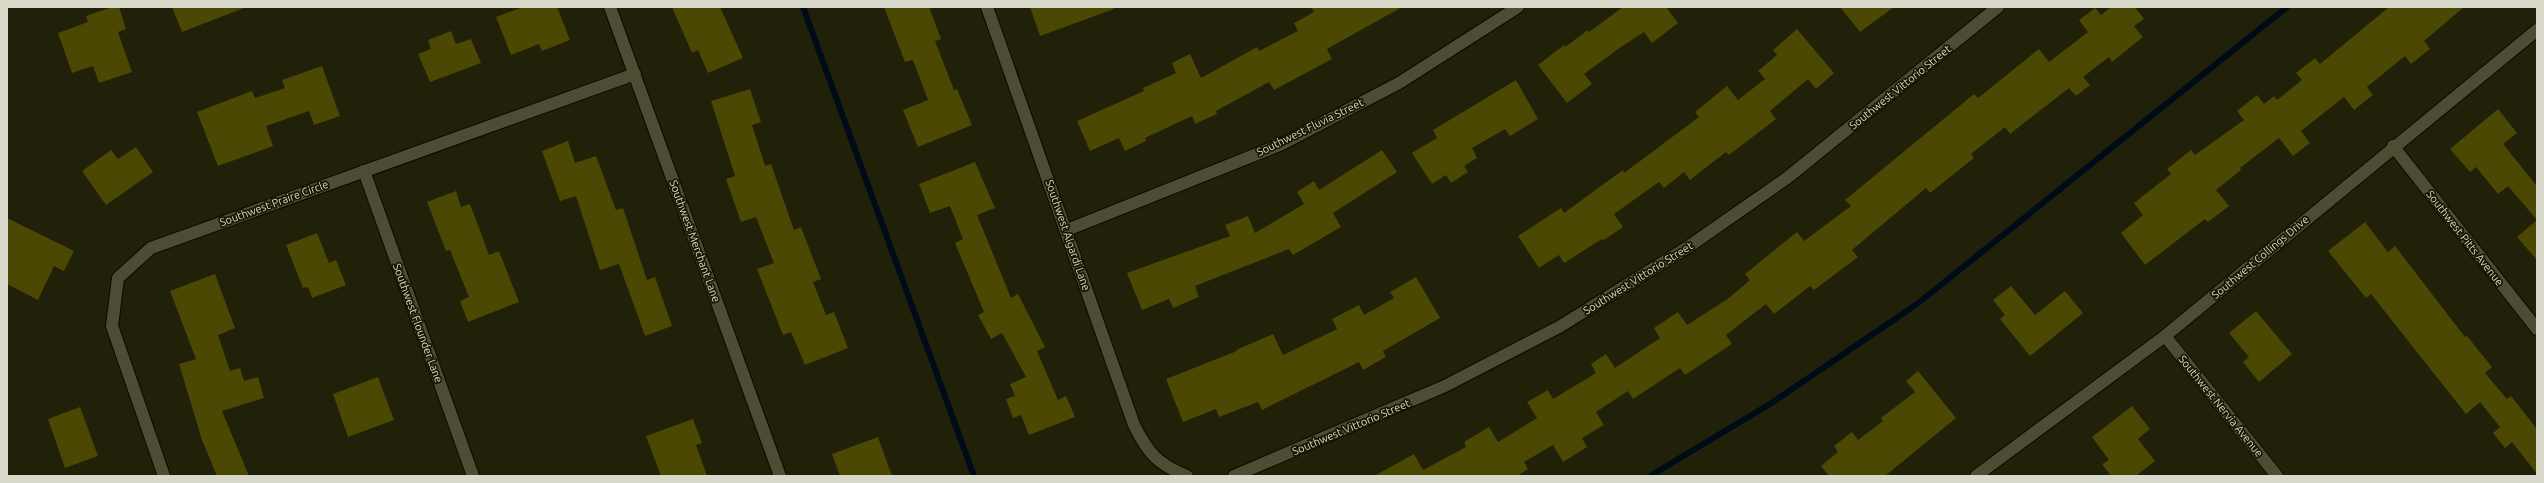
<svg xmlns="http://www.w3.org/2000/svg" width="2544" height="483" viewBox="0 0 2544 483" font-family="Ubuntu,sans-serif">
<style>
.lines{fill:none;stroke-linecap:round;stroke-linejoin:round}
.stream{stroke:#000b1a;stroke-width:6}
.building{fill:#4a4802}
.minor-casing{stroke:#0b0a00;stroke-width:14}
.minor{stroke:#4d4d34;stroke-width:12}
.labels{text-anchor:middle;stroke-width:3.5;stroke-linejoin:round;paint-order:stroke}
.street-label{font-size:11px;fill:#d9d9cb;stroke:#181702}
</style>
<rect width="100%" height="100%" fill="#212008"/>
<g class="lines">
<g class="stream">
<polyline points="803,7 974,476"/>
<polyline points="1650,476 1770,404 1917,304 2287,7"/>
</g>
</g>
<g class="building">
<polygon points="112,7 119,7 126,29 118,32 132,72 99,83 93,66 72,73 58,33 88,22 86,16"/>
<polygon points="172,7 244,7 244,8 182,32"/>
<polygon points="523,7 557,7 570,40 542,51 539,44 511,55 496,17"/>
<polygon points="672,7 720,7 743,58 708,73 698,50 692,53"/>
<polygon points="884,7 929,7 941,39 935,41 954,90 957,89 972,125 918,147 903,110 928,100 913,60 905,62"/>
<polygon points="1030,7 1113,7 1114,9 1040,36"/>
<polygon points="1311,7 1402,7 1327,49 1332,59 1274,90 1269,82 1216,111 1217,114 1195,124 1192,116 1145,138 1146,141 1125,151 1119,138 1090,151 1077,121 1144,91 1143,88 1176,73 1172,63 1190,54 1201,78 1257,47 1259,51 1298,31 1294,23 1314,12"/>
<polygon points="1623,7 1666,7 1678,23 1652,43 1644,32 1621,47 1584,74 1592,84 1567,103 1538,65 1564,45 1565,47 1588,30 1589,32"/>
<polygon points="1840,7 1894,7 1860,32"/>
<polygon points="2111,7 2135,7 2144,19 2134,26 2143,37 2112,62 2109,57 2083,77 2090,85 2076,96 2069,88 2010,134 2005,127 1971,154 1974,158 1930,193 1926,188 1852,250 1858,257 1814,290 1810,286 1774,314 1766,304 1726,335 1732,344 1685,375 1680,368 1633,399 1628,391 1596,412 1604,425 1582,438 1587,447 1563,462 1553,445 1524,462 1528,469 1517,476 1374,476 1414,454 1423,470 1466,447 1464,442 1489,427 1498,442 1537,418 1527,402 1548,390 1553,399 1596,373 1591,364 1606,354 1615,368 1660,338 1654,328 1678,312 1687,325 1729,298 1750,280 1745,274 1797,232 1804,241 1851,206 1845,200 1974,94 1978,98 2039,49 2049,62 2088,32 2079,20 2095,8 2101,15"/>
<polygon points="2389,7 2464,7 2424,41 2430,49 2411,64 2405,56 2367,87 2373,95 2354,110 2344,97 2301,131 2310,143 2293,156 2279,138 2240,168 2241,170 2216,190 2229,206 2208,222 2205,219 2145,265 2121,233 2143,215 2134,203 2171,174 2167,169 2191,150 2195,155 2244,120 2237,111 2257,95 2264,104 2274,96 2277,100 2302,80 2296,73 2315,58 2320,64"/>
<polygon points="1797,29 1834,73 1816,89 1808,79 1770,111 1776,119 1729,155 1726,152 1690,180 1684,172 1664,188 1659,182 1614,214 1623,227 1604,240 1602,239 1564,263 1559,255 1539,268 1518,236 1561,208 1564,213 1623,170 1624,173 1699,117 1695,112 1727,86 1738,100 1765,79 1758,71 1777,55 1773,50"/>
<polygon points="451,31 456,44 471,39 481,63 430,82 418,54 431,49 428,40"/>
<polygon points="322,66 340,116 314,125 309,111 266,126 273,146 218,166 197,112 252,91 255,98 285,88 282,80"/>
<polygon points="1516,80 1538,119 1510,136 1505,129 1472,148 1477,158 1464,166 1468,172 1451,183 1446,175 1432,184 1412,153 1437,138 1433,130"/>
<polygon points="750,89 761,122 752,125 765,166 771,164 794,230 801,227 821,279 813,282 826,315 834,312 848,348 805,365 791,332 783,335 757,269 774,263 756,217 741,222 726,179 735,176 711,101"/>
<polygon points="2498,109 2517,133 2503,144 2537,186 2537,260 2517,237 2537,220 2508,186 2498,194 2476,167 2470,172 2450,149"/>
<polygon points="568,141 575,163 596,156 616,210 623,208 647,280 655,277 672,326 645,336 619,264 600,270 576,196 560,201 542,151"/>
<polygon points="136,147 153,172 106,205 82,171 111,150 118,159"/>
<polygon points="1382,150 1397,172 1333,213 1341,227 1293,255 1289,249 1195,286 1199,297 1173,308 1169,299 1142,310 1127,273 1230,236 1225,225 1248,216 1255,233 1304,204 1297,192 1314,181 1319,190"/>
<polygon points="975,162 995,208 977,215 1011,298 1018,294 1045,347 1037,351 1058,400 1066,396 1075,417 1029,435 1021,415 1013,418 1006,399 1015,396 1010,384 1026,377 1002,333 991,339 978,315 984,312 955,243 963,239 950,206 930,213 919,184"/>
<polygon points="456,191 461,207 470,204 489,255 499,251 519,302 468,322 460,301 469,297 450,250 446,251 427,202"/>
<polygon points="7,218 74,251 64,271 54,266 38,300 7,284"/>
<polygon points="2365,222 2388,252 2395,246 2465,337 2467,336 2492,367 2485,373 2507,399 2511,396 2537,429 2537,474 2512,442 2505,448 2493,433 2500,427 2480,402 2466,414 2371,294 2366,298 2328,251"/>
<polygon points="317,233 329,263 336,260 346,285 312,298 308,287 303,288 286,245"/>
<polygon points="215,274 235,328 218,335 230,371 240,368 244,381 258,377 264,398 222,411 249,476 217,476 202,440 179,364 196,359 170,291"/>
<polygon points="1416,277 1440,318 1383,351 1386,357 1363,370 1359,362 1262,410 1258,402 1219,417 1216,409 1183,422 1166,379 1237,351 1236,350 1273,334 1283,355 1337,329 1332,319 1359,305 1364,315 1394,298 1390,292"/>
<polygon points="2011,286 2035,315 2065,291 2083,313 2030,356 2000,319 2005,315 1993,300"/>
<polygon points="2256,311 2292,354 2259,382 2243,362 2249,357 2229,333"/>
<polygon points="1918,371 1956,418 1885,476 1829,476 1821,466 1838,452 1834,446 1852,432 1858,440 1883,421 1881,418 1915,392 1906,381"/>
<polygon points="378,377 394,420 348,437 333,394"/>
<polygon points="2132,406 2150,429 2138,439 2155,461 2136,476 2111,476 2102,464 2109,460 2092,437"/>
<polygon points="80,407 98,456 65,468 48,419"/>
<polygon points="693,419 702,443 696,445 707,476 661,476 646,436"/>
<polygon points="878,437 892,476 840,476 832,454"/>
</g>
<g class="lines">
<g class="minor-casing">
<g id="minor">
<polyline points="610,7 780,476"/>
<path d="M 987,7 L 1134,425 C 1148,453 1157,464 1187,476"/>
<polyline points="2393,146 2537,329"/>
<polyline points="364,171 473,476"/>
<polyline points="1067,230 1282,144 1399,83 1518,7"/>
<polyline points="2165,336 2277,476"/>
<polyline points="164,476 112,326 118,278 151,248 635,74"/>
<polyline points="1234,476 1445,386 1559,327 1688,247 1787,178 1998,7"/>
<polyline points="1976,476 2165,336 2537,30"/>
</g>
</g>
<use href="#minor" class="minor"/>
</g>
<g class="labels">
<g class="street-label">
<text transform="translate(1900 87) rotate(-39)" y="4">Southwest Vittorio Street</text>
<text transform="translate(1310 127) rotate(-26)" y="4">Southwest Fluvia Street</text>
<text transform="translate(274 203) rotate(-20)" y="4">Southwest Praire Circle</text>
<text transform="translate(1068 235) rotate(71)" y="4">Southwest Algardi Lane</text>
<text transform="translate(2465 238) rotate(52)" y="4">Southwest Pitts Avenue</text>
<text transform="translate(695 241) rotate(70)" y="4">Southwest Merchant Lane</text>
<text transform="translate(2260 257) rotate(-40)" y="4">Southwest Collings Drive</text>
<text transform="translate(1638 278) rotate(-32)" y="4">Southwest Vittorio Street</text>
<text transform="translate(418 323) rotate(70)" y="4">Southwest Flounder Lane</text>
<text transform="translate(2221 406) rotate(51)" y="4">Southwest Nervia Avenue</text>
<text transform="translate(1351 427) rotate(-23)" y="4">Southwest Vittorio Street</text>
</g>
</g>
<rect width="2544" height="483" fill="none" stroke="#d9d9cb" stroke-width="16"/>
</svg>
